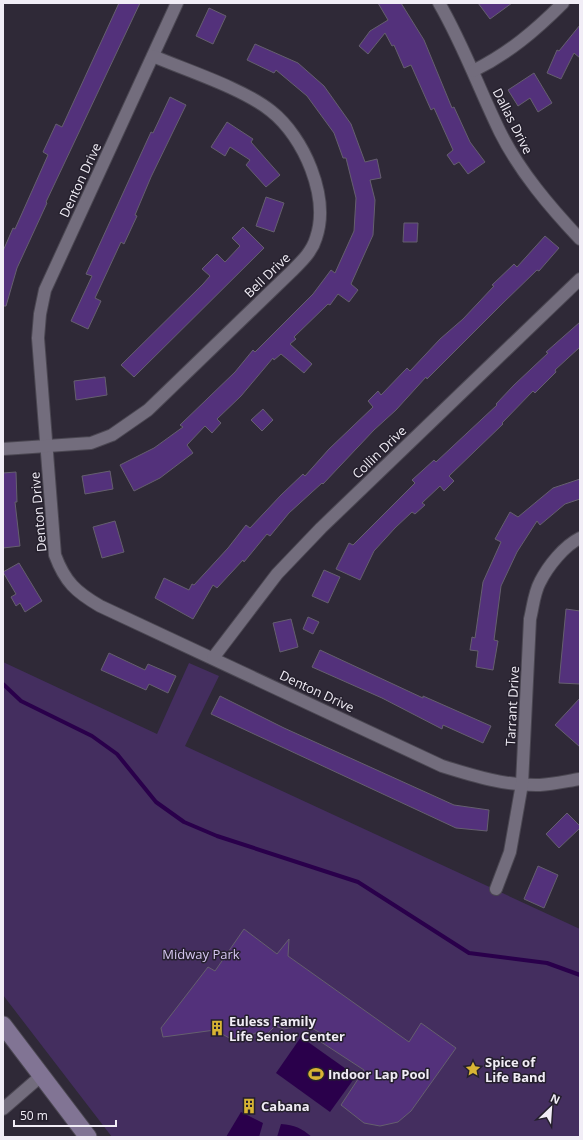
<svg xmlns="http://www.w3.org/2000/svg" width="583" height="1140" viewBox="0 0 583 1140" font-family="'Open Sans',sans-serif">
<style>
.green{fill:#442e5f}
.water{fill:#2a004b}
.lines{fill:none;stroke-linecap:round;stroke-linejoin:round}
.stream{stroke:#2a004b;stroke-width:4}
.building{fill:#53317b;stroke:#655f6e}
.street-casing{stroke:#4b4752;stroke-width:14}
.secondary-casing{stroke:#4b4752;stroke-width:19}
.street{stroke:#736d7d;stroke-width:12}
.secondary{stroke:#817494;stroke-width:17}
.labels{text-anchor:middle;stroke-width:3;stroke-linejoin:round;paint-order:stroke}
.street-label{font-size:13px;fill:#f1edf6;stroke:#25202d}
.park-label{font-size:13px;fill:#d6c6f1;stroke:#25202d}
.poi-label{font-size:13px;font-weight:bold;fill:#f1edf6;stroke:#25202d;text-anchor:start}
</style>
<rect width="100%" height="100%" fill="#2f2937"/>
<polygon class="green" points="3,662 157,734 189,663 219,676 185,746 580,929 580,1137 112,1137 3,995"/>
<g class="water">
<polygon points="301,1037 356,1076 330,1112 276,1073"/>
<polygon points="241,1112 263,1123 259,1137 226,1137"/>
<path d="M 281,1124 C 295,1125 301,1128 312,1137 L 277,1137 Z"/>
</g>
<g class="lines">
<polyline class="stream" points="3,684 21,701 92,736 117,754 156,802 184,822 217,836 358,882 469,953 547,963 580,975"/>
</g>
<g class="building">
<polygon points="119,3 140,3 46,202 47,203 17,268 6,306 3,306 3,251 13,228 15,229 48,155 43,152 56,124 62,127"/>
<polygon points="378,3 401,3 424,40 452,108 454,107 470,142 485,162 468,174 459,162 454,165 447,155 453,150 434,108 431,110 411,65 404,68 394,45 392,46 385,33 368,54 359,46 370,31 388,20"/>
<polygon points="478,3 512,3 490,19"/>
<polygon points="209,8 226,16 213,44 196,36"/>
<polygon points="580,25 580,58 574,53 561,79 547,73 557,50 559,51"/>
<polygon points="255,44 298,63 324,86 351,124 365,162 377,159 381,178 370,180 375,200 373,235 351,284 358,290 349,302 338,294 330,305 328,304 294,337 296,339 290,344 312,364 304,373 281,354 274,360 273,358 241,396 217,419 221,423 212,433 205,426 187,445 193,453 160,478 134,491 120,465 154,448 183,427 180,425 235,372 253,350 255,352 313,294 331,270 335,273 354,231 356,198 346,158 343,158 334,133 307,96 276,70 274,73 247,60"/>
<polygon points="534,73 552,103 538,112 530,98 518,106 508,90"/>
<polygon points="170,97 186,105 151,177 135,215 137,216 124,244 121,242 95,298 101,301 88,329 71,321 92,276 86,274 151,132 153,133"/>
<polygon points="227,122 253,139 251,142 280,175 266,187 246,165 250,160 230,147 225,156 211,147"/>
<polygon points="266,197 284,203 274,232 256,226"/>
<polygon points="404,223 418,223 417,242 403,242"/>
<polygon points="243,227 264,248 134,377 121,365 203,284 210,276 202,269 217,254 225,262 240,246 232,238"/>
<polygon points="545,236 559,248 539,271 537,270 502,304 427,379 426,377 396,410 374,430 323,484 322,483 289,513 270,536 267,534 244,562 243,560 217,588 213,585 193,619 155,598 164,578 189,590 192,584 194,585 228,548 246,525 250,528 281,495 303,474 305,476 329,449 373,407 368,401 378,391 381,395 407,368 410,371 440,339 463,319 494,286 492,285 514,264 517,267"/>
<polygon points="580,322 580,347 555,370 556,372 535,393 533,391 502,423 503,424 449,476 454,481 444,491 440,486 422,503 425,505 415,514 412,512 395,528 374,551 360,580 336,569 349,543 353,545 415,483 412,480 434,460 436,462 497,405 496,404 514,385 548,353 546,352"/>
<polygon points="105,377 107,395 76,400 74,381"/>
<polygon points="263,409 273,420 262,431 251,420"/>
<polygon points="110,471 113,489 85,494 82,476"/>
<polygon points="16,472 17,502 15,502 20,546 3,548 3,473"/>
<polygon points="580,479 580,499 565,504 540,525 537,521 517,552 501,586 494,640 498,641 493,670 476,667 478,651 470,650 472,637 475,638 483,582 501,542 495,539 510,512 518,517 553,488"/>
<polygon points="115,521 124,552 102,558 93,527"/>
<polygon points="19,563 42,601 25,612 20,603 16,606 11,597 16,594 3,572"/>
<polygon points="324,570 340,577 328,603 312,596"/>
<polygon points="566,609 580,611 580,684 559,683"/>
<polygon points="308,617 319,622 313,634 303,629"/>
<polygon points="291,619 298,647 280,652 273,623"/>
<polygon points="320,650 423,698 423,696 491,726 483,743 443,725 442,729 382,698 312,667"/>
<polygon points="109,653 145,670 148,664 176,676 168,693 149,684 146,690 101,670"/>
<polygon points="220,696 284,728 454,805 489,810 487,831 456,828 211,714"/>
<polygon points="580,698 580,747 555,725"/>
<polygon points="567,813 580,826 580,828 559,848 546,834"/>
<polygon points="538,866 558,875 544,908 524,899"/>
<polygon points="244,929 277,954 289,939 288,956 409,1042 421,1023 456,1048 411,1111 398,1122 380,1126 364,1123 341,1105 364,1070 318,1040 322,1034 300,1021 293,1027 284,1029 275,1026 265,1036 255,1033 247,1038 231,1039 215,1030 163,1037 161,1028 208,967 215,971"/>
</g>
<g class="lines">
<g class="street-casing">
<g id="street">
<path d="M 177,3 L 45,290 L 40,314 L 38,338 L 55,555 C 65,582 76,592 100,606 L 442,766 C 474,776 506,786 540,785 C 553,784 567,781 580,779"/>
<path d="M 439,3 C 463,44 479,89 500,132 C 520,172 550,207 580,239"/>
<path d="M 473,71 C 509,53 535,31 563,3"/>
<path d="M 3,449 L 91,443 L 112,435 L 148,410 L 291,272 C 301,262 312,252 316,238 C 330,197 304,137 271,111 C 242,88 188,71 153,56"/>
<polyline points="213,658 277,574 321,528 580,279"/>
<path d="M 496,889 L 510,852 L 522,784 L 530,619 C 533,607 534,593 540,582 C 548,566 564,546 580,538"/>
<polyline points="3,1109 41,1076"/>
</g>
</g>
<g class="secondary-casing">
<polyline id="secondary" points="3,1025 88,1137"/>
</g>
<use href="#street" class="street"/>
<use href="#secondary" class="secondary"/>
</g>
<defs>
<g id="building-bare" transform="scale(1.2)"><path d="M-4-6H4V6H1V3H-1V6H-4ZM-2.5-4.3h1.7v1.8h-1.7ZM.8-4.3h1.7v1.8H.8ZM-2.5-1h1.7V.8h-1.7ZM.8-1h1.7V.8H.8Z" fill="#d8b434" stroke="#25202d" stroke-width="2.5" paint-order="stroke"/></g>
<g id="sight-bare" transform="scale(1.2)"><path d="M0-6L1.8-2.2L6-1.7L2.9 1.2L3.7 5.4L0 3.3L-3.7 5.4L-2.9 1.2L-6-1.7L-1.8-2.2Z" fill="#d8b434" stroke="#25202d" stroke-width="2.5" paint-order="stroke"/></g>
<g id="stadium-bare" transform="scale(1.2)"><path d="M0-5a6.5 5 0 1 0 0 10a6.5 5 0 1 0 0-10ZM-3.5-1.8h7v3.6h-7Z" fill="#d8b434" stroke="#25202d" stroke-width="2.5" paint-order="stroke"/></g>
</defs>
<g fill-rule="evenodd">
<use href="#building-bare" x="217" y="1028"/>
<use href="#sight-bare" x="473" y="1069"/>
<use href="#stadium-bare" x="316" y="1074"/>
<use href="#building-bare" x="249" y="1106"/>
</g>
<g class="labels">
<g class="street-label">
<text transform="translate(513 121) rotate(63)" y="5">Dallas Drive</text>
<text transform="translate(80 180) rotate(-65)" y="5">Denton Drive</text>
<text transform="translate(267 275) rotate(-44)" y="5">Bell Drive</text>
<text transform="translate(379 452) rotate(-44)" y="5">Collin Drive</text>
<text transform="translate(38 512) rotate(-95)" y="5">Denton Drive</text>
<text transform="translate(317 691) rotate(25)" y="5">Denton Drive</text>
<text transform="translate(512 706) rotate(-87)" y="5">Tarrant Drive</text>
</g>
<g class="park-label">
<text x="201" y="959">Midway Park</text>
</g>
<g class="poi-label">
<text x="229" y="1026">Euless Family<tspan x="229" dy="15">Life Senior Center</tspan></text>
<text x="485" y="1067">Spice of<tspan x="485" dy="15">Life Band</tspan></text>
<text x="328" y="1079">Indoor Lap Pool</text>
<text x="261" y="1111">Cabana</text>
</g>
</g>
<rect width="583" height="1140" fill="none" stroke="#f1edf6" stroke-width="8"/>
<g transform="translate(551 1108) rotate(25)" stroke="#25202d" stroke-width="3" paint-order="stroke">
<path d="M0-3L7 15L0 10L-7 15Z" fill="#f1edf6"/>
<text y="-6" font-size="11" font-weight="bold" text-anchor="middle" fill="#f1edf6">N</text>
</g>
<path d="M14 1120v6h102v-6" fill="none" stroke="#f1edf6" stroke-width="2"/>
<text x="20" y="1120" font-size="12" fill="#f1edf6" stroke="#25202d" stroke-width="3" paint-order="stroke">50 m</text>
</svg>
